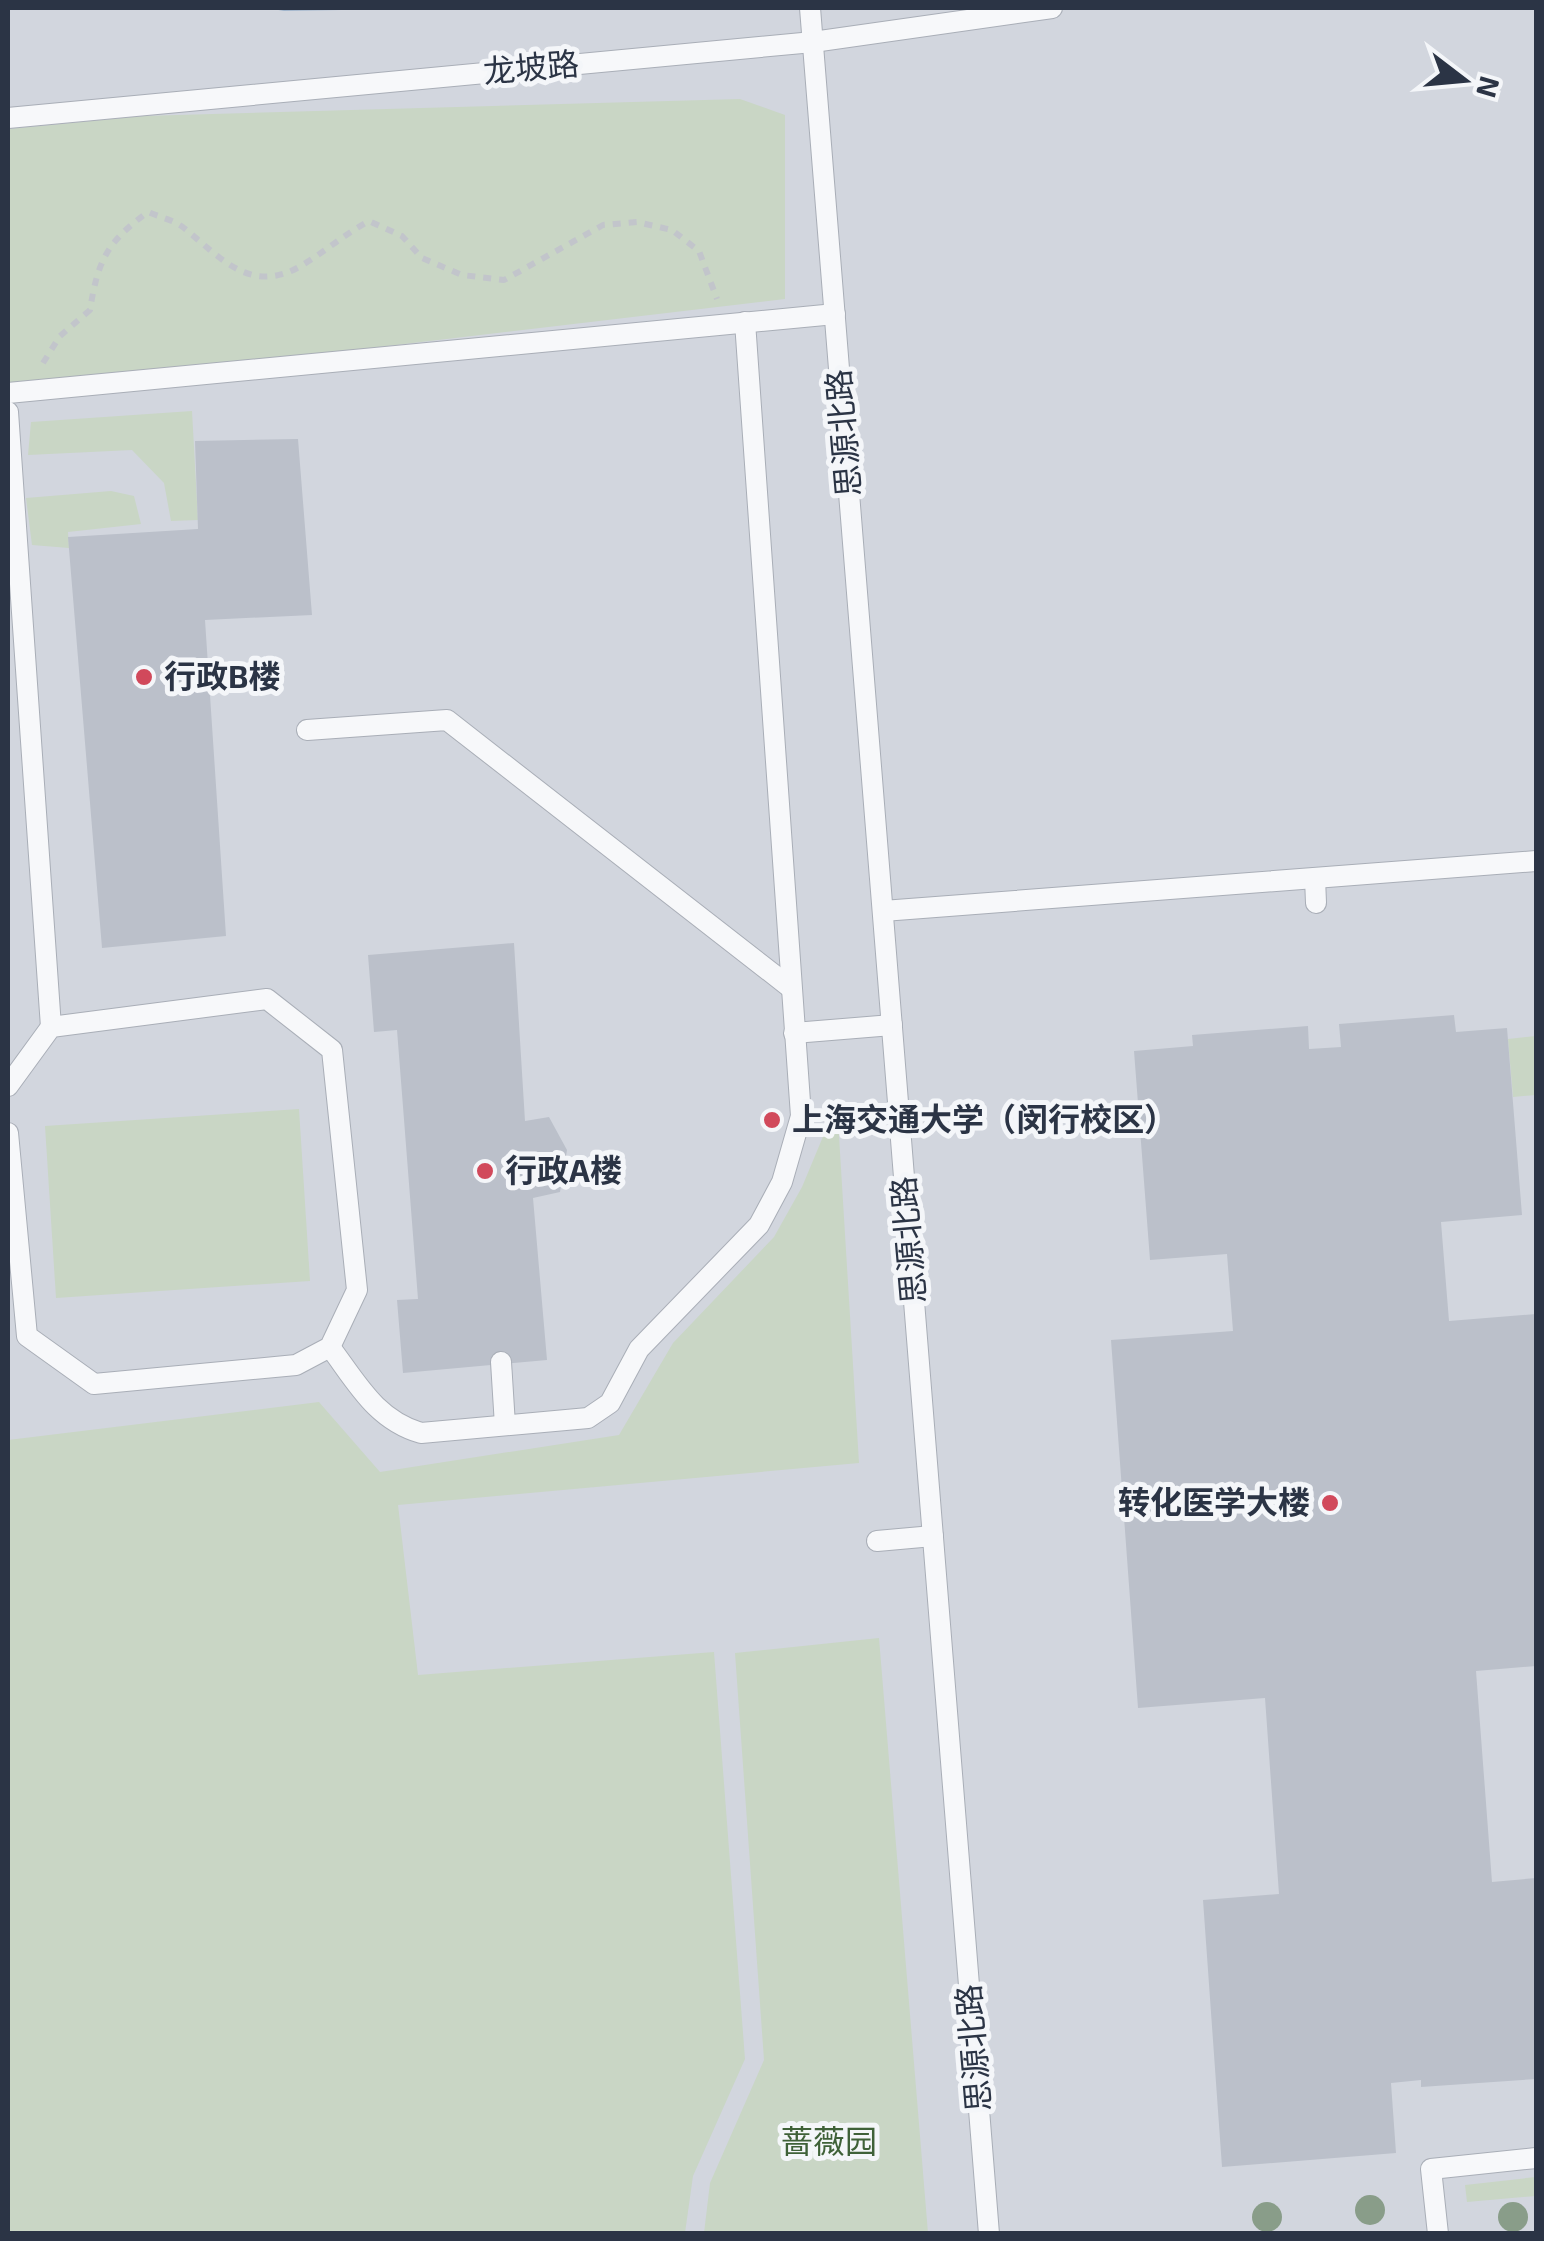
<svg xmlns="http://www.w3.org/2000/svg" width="1544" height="2241" viewBox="0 0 1544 2241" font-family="'Exo 2','Noto Sans SC',sans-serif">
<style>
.built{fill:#d2d6de}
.green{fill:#c9d6c5}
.water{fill:#9fb4cc}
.building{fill:#bbc0ca}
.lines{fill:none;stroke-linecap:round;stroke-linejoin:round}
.lane-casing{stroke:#a9aeb7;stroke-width:22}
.path{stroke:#c2c5cb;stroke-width:6;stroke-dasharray:8 8;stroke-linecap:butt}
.lane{stroke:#f7f8fa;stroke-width:20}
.tree{fill:#899d89}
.poi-dot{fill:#d1495b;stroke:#f4f6f9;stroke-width:4}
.labels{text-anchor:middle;stroke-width:10;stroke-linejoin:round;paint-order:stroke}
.street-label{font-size:32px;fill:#2b3445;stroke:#f4f6f9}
.poi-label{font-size:32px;font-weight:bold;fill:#2b3445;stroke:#f4f6f9;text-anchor:start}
.park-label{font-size:32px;fill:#3f6138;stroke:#f4f6f9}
</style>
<rect width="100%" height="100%" fill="#e4e7ec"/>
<rect class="built" x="8" y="8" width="1528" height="2225"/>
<g class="green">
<polygon points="740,99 785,115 785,299 8,391 8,129 143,116"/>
<polygon points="192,411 198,520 171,521 164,483 132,450 28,455 31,422"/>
<polygon points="111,491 134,496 141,524 68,532 69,548 32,545 26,498"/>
<polygon points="1536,1036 1536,1095 1513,1097 1508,1039"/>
<polygon points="837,1103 859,1463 398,1505 418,1675 714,1652 745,2059 693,2176 685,2233 8,2233 8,1440 319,1402 380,1472 619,1435 673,1343 774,1237 802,1187"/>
<polygon points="299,1109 310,1281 56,1298 45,1126"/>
<polygon points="879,1638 928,2233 704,2233 710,2183 764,2060 735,1653"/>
<polygon points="1536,2177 1536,2196 1467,2202 1465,2185"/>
</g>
<polygon class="water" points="267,8 456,8 284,11"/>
<g class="building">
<polygon points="298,439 312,615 205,620 226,936 102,948 68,537 198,529 195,441"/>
<polygon points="514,943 525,1121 549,1117 567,1150 560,1192 533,1198 547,1360 403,1373 397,1300 418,1299 397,1030 374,1032 368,955"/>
<polygon points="1454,1015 1456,1032 1507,1028 1522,1215 1441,1222 1449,1321 1536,1314 1536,1666 1476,1671 1492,1882 1536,1878 1536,2079 1421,2087 1421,2080 1391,2083 1396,2153 1222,2167 1203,1900 1279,1894 1265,1698 1138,1708 1111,1340 1233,1331 1227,1254 1150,1260 1134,1051 1193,1046 1192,1035 1308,1026 1309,1049 1341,1047 1339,1024"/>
</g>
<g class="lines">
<g class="lane-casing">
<g id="lane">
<polyline points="810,8 989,2234"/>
<polyline points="8,118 813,42 1052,8"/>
<polyline points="8,393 835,314"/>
<polyline points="8,412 51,1027"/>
<polyline points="307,730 447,720 791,988"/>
<polyline points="1315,878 1316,903"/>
<polyline points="883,911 1536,861"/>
<polyline points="794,1033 892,1025"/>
<polyline points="8,1086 51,1027 267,999 332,1050 357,1290 330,1347 296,1365 94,1384 27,1336 8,1133"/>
<path d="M 330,1347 C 357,1383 376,1420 421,1433 L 588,1418 L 610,1403 L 639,1349 L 759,1225 L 782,1182 L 801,1116 L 745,322"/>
<polyline points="501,1362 505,1425"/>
<polyline points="877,1541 933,1536"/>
<polyline points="1438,2234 1431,2169 1536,2158"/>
</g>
</g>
<path class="path" d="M 43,363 L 60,336 L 90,310 C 98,260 107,242 148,212 C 159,217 174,220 184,228 C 221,258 252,297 304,264 C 327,250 345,234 369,221 L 402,236 L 422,258 L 462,275 L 504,280 L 603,225 L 637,222 L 672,230 L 699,251 L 717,299"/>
<use href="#lane" class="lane"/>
</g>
<g class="tree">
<circle cx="1370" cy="2210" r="15"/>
<circle cx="1267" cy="2217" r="15"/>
<circle cx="1513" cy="2217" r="15"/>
</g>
<g class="poi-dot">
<circle cx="144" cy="677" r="10"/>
<circle cx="772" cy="1120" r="10"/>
<circle cx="485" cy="1171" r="10"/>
<circle cx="1330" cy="1503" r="10"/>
</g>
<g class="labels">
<g class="street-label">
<text transform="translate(531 68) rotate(-5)" y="11">龙坡路</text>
<text transform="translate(844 433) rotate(-95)" y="11">思源北路</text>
<text transform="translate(909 1240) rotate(-95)" y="11">思源北路</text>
<text transform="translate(974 2048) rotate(-95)" y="11">思源北路</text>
</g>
<g class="poi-label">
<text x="164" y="688">行政B楼</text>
<text x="792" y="1131">上海交通大学（闵行校区）</text>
<text x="505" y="1182">行政A楼</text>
<text x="1310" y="1514" text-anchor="end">转化医学大楼</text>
</g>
<g class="park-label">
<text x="829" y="2153">蔷薇园</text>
</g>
</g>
<rect width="1544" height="2241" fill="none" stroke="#2b3445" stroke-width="20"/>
<g transform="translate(1464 80) rotate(106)" stroke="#f4f6f9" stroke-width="8" paint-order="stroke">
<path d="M0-8L18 38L0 25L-18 38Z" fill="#2b3445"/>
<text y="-15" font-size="28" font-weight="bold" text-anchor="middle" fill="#2b3445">N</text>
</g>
</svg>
